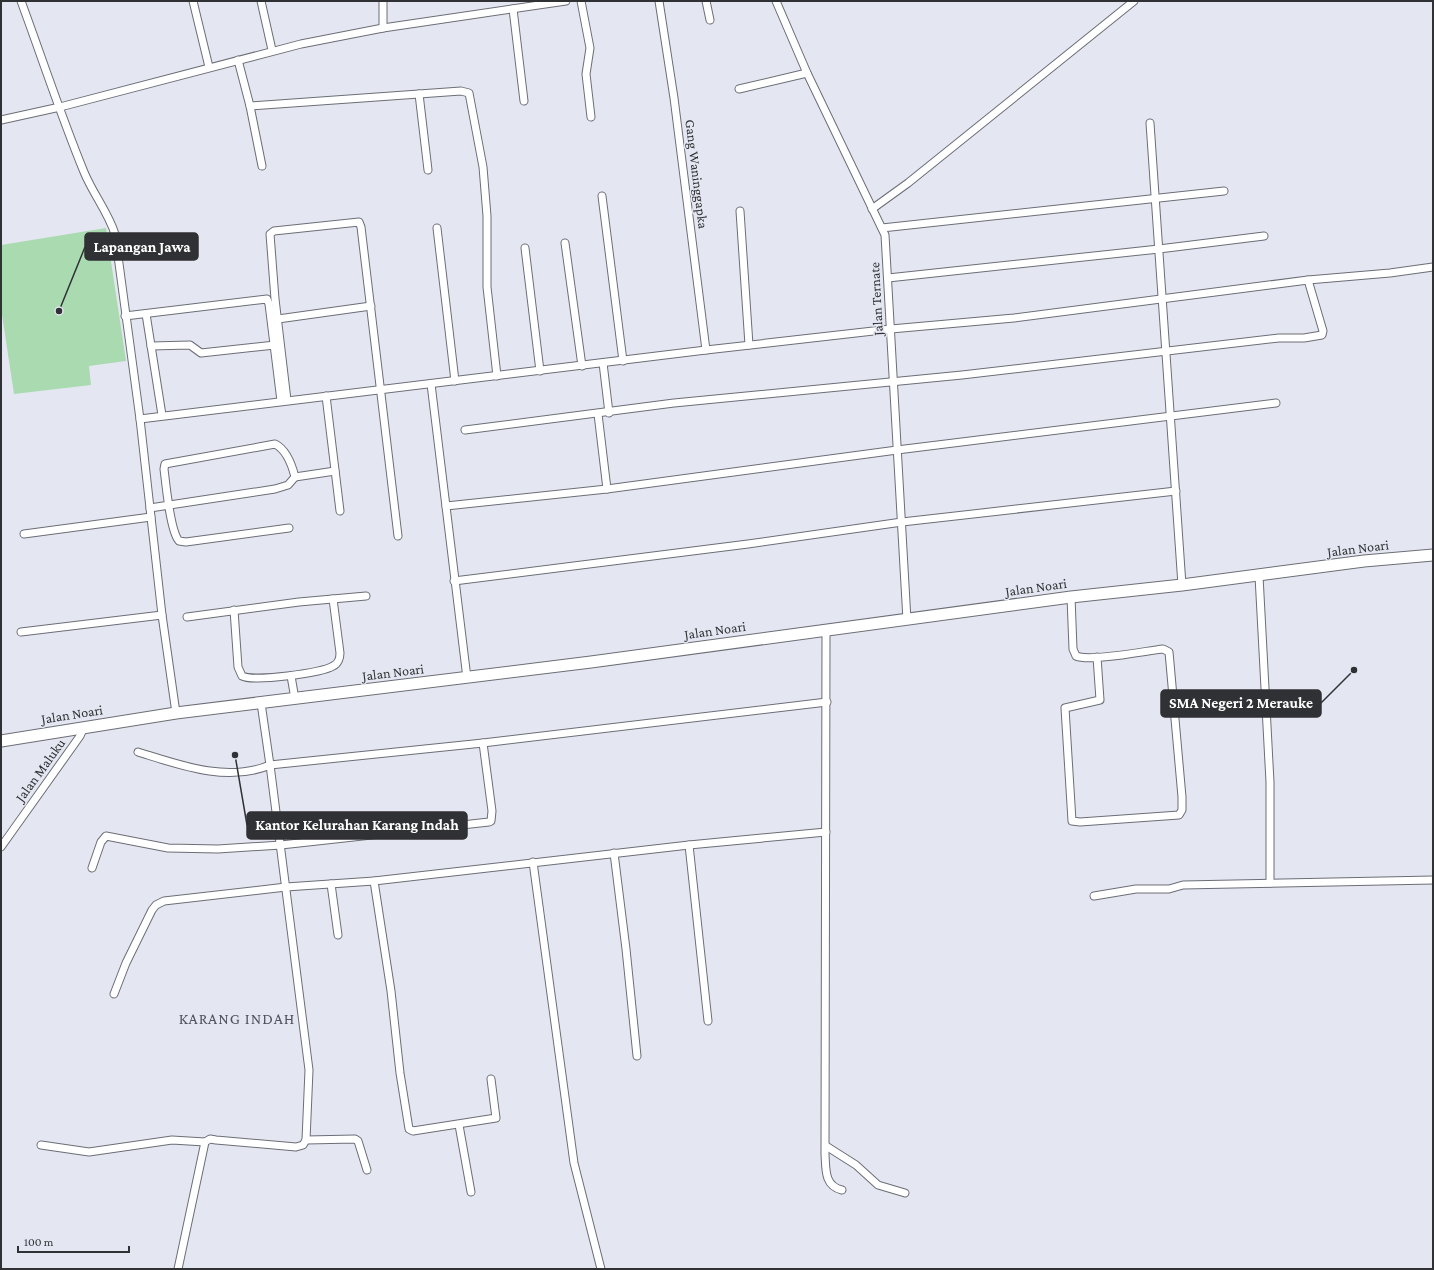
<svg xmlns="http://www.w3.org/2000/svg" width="1434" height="1270" viewBox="0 0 1434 1270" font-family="'Crimson Pro',serif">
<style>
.grass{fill:#aadab0}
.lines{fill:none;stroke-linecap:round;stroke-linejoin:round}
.street-casing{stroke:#6b6e76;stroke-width:9}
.secondary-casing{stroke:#6b6e76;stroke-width:13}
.street{stroke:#fff;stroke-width:7}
.secondary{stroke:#fff;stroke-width:11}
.labels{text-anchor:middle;stroke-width:3;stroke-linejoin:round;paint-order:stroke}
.street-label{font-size:14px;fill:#303135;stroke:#e4e7f1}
.quarter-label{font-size:16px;letter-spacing:1px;fill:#53555d;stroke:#e4e7f1}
.leader{fill:none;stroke:#303135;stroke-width:1.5}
.callout-dot{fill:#303135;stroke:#e4e7f1;stroke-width:1.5}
.callout{fill:#303135;stroke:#303135;stroke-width:1.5}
.callout-label{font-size:15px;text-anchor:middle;font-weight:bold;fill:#fff}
</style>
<rect width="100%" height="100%" fill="#e4e7f1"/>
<polygon class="grass" points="106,228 126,361 89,366 91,385 14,394 1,308 1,245"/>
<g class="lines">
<g class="street-casing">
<g id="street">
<path d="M 21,1 C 42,58 61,116 84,172 C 93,194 108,212 115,234 L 140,419 L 162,615 L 176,713"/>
<polyline points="193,1 209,67"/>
<polyline points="261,1 272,50"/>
<polyline points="383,1 383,28"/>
<polyline points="581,1 590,48 586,74 591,117"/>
<polyline points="659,1 674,98 706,350"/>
<polyline points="706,1 710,20"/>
<polyline points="776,1 807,73 885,235 907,620"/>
<polyline points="513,9 524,101"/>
<polyline points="238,60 250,106 262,166"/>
<polyline points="739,89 807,73"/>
<polyline points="419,94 428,170"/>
<polyline points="250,106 461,91 469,93 483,167 487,216 487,287 497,376"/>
<polyline points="1,120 60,107 301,44 383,28 566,1"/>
<polyline points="1150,123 1182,585"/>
<polyline points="602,196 623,361"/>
<polyline points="872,209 908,183 1134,1"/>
<polyline points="740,211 749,345"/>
<polyline points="437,228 455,381"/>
<polyline points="882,228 1224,191"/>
<polyline points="565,243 582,366"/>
<polyline points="525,248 540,371"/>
<polyline points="888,278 1159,249 1264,236"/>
<polyline points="146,314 162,415"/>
<polyline points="125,316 267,299 269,304 281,401"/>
<polyline points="278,319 371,306"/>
<polyline points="151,346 190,345 201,353 275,345"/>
<polyline points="603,363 609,413"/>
<polyline points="431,384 467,678"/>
<polyline points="326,396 340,511"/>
<polyline points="287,400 275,299 270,234 274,231 359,222 361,227 398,536"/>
<polyline points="598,414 607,489"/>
<polyline points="140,419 706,350 891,329 1014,318 1308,280 1390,273 1433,267"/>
<polyline points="465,430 674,403 962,375 1279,338 1304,338 1322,335 1323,331 1308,280"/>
<polyline points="295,477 335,471"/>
<polyline points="446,506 607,489 897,450 1276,403"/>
<path d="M 150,508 L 275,489 L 288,485 L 295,477 C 292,465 287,450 275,444 L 165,464 L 164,469 C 166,484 170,531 179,541 L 186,542 L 289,528"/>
<polyline points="24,534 151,517"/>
<polyline points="1259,576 1270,782 1270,883"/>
<polyline points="454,581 748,544 902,522 1176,491"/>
<path d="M 1071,597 L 1073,649 L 1076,656 C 1090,662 1145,651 1163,649 L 1169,652 L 1182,797 L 1182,810 L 1179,815 L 1080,822 L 1072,821 L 1065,708 L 1100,700 L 1097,657"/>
<path d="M 234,610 L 238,667 L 242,676 C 253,682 322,673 333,666 C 338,664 340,658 340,653 L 333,599"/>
<polyline points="187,617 299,602 366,596"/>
<path d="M 826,630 L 825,1154 C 826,1169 824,1186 842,1190"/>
<polyline points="21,632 162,615"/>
<polyline points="291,676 295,699"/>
<path d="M 138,752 C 180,765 227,783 270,765 L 483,743 L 827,702"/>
<polyline points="689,845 708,1021"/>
<polyline points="1,847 80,736 84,727"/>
<polyline points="614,853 626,949 637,1056"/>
<polyline points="533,862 574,1163 601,1269"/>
<polyline points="92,868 101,842 106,836 168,848 218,849 281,845 489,822 491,821 492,811 483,743"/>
<polyline points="374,881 391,991 400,1073 409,1129 413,1131 496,1118 491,1079"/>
<polyline points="331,884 338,935"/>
<polyline points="1094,896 1136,889 1169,889 1183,885 1433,880"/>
<polyline points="114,994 126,963 152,910 156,905 164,901 286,887 374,881 689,845 826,832"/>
<polyline points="459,1125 471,1192"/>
<polyline points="306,1140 355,1139 358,1141 367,1170"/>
<polyline points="41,1145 89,1152 172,1140 205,1142"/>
<polyline points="826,1146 856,1165 878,1185 905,1193"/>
<polyline points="178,1269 205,1142 210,1139 216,1140 296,1147 303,1145 306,1140 309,1070 270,765 261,703"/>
</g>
</g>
<g class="secondary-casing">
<polyline id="secondary" points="1,741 176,713 591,662 1071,597 1182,585 1364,561 1433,555"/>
</g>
<use href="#street" class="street"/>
<use href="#secondary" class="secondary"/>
</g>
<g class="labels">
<g class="street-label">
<text transform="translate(697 174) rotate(83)" y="5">Gang Waninggapka</text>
<text transform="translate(876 299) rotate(-93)" y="5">Jalan Ternate</text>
<text transform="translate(1358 548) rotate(-7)" y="5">Jalan Noari</text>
<text transform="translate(1036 587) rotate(-8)" y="5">Jalan Noari</text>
<text transform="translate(715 630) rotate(-8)" y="5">Jalan Noari</text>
<text transform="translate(393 672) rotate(-7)" y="5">Jalan Noari</text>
<text transform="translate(72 714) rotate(-9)" y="5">Jalan Noari</text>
<text transform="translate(40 770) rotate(-54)" y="5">Jalan Maluku</text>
</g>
<g class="quarter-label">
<text x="237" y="1024">KARANG INDAH</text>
</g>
</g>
<path class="leader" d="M59 311L85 247M1354 670L1321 703M235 755L247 825"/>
<g class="callout-dot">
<circle cx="59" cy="311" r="4"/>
<circle cx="1354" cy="670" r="4"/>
<circle cx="235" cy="755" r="4"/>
</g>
<g class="callout">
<rect x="85" y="233" width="113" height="27" rx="4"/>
<rect x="1161" y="690" width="160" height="27" rx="4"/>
<rect x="247" y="812" width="220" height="27" rx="4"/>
</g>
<g class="callout-label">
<text x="142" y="252">Lapangan Jawa</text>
<text x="1241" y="708">SMA Negeri 2 Merauke</text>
<text x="357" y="830">Kantor Kelurahan Karang Indah</text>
</g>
<rect width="1434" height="1270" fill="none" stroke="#303135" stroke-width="4"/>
<path d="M18 1246v6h111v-6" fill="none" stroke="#303135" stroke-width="2"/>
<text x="24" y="1246" font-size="12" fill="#303135" stroke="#e4e7f1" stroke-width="3" paint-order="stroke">100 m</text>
</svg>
